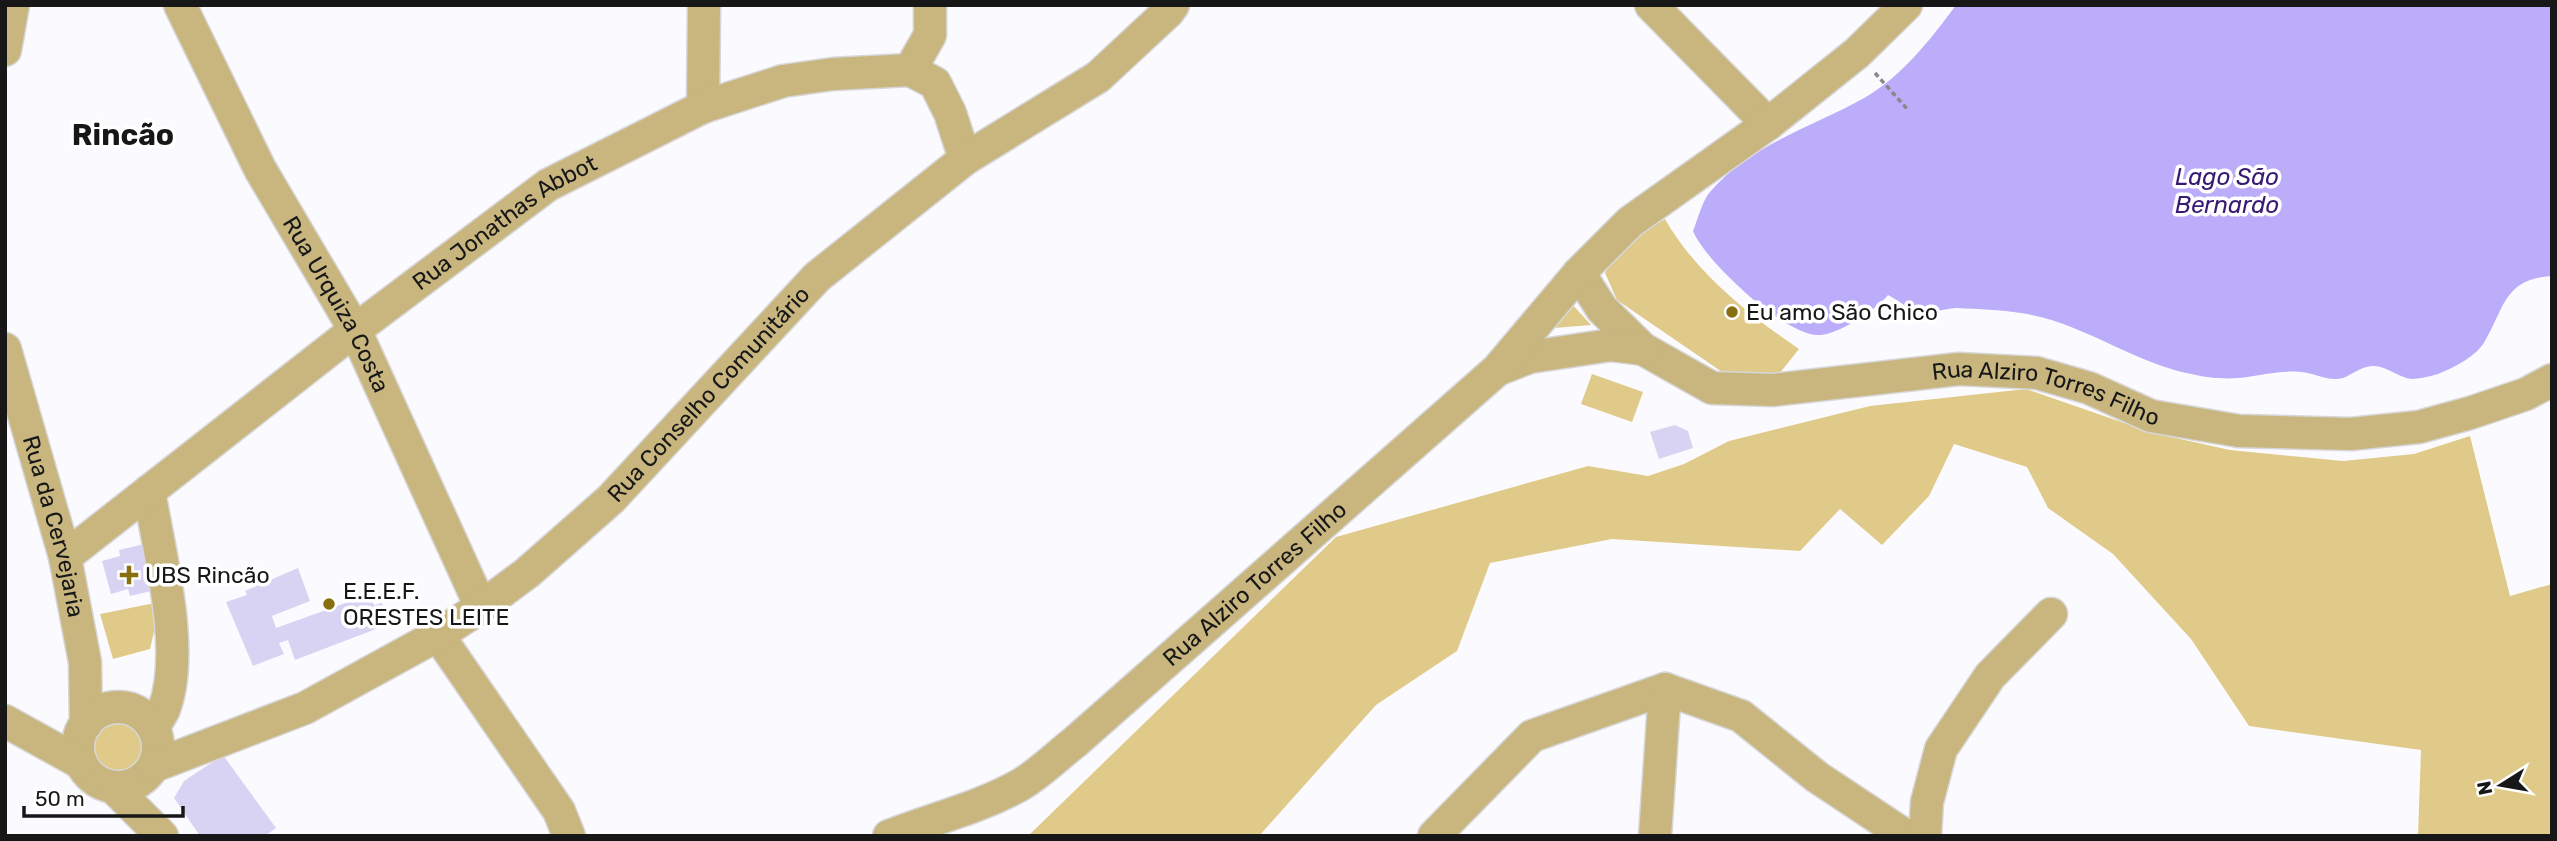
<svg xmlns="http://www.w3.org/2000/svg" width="2557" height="841" viewBox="0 0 2557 841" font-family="Rubik,sans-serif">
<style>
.green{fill:#e0ca89}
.water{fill:#bbadfa}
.building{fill:#d8d3f3}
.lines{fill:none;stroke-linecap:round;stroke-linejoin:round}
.minor-casing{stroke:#d7d7da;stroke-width:35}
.path{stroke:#89898b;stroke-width:3.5;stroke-dasharray:5 3.5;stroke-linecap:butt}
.minor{stroke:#c8b67e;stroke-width:32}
.poi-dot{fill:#886f0f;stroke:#fff;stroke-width:2.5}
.labels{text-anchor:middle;stroke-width:7;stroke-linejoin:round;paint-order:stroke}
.street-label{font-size:23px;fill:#171718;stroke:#fff}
.poi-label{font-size:23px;fill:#171718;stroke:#fff;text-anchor:start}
.water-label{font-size:24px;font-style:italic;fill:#381a72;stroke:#fff}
.district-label{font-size:30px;font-weight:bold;fill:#171718;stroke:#fff}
</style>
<rect width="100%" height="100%" fill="#fbfbff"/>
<g class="green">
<path d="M 1665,219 C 1694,271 1750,316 1799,349 L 1779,374 L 1725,374 L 1617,300 L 1605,273 C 1618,242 1638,235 1665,219 Z"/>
<polygon points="1570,302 1591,325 1542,329"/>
<polygon points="1592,374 1643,392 1632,422 1581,404"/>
<polygon points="2026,389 2153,433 2230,450 2343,461 2414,454 2470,436 2510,596 2552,584 2552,836 2418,836 2421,750 2249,726 2191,639 2113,554 2048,508 2027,467 1954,444 1929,496 1882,545 1840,509 1800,551 1612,539 1490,563 1457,651 1376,705 1259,836 1028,836 1336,537 1588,466 1648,476 1684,464 1729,441 1870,406"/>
<polygon points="155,603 157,619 150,649 113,659 100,614"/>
<circle cx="118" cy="747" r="31"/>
</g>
<path class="water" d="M 1956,5 L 2552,5 L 2552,276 C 2504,279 2505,307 2485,341 C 2477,356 2453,368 2438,374 C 2431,376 2419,379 2412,379 C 2398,378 2387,365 2372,366 C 2360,367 2353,374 2343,378 C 2328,382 2315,373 2301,372 C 2279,370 2259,376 2238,378 C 2225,379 2208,378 2196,375 C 2134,364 2083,322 2021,313 C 2001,310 1978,309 1957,308 C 1945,308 1932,314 1921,312 C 1909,311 1899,300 1888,295 C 1876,310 1838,335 1819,335 C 1786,337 1705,261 1693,231 C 1698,219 1702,201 1710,192 C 1751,144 1813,127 1866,97 C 1902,76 1932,38 1956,5 Z"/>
<g class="building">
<polygon points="1675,425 1688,431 1693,448 1659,459 1650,432"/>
<polygon points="144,544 156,590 130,596 128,589 111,594 102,561 120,556 119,550"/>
<polygon points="298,568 310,601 272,616 276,628 370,594 374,605 382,603 389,624 295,660 288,640 279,643 284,654 253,666 226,602 247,595 245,591"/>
<polygon points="223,755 276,828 265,836 200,836 174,798 184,781"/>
</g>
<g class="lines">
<g class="minor-casing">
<g id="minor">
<path id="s1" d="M 180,5 L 260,169 L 355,330 L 481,607"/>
<polyline points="1651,5 1768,124"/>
<polyline points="5,50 13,5"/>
<polyline points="910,70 930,35 930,5"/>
<polyline points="703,107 704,5"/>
<path id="s2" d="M 1579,273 L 1602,309 L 1643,349 L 1712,388 L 1773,390 L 1959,369 L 2037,373 L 2089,388 L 2151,416 L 2239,431 L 2351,434 L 2419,427 L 2470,413 L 2526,394 L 2552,380"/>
<path id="s3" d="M 5,349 L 65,557 L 85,662 L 86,724"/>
<polyline points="1499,369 1530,357 1611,345 1643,349"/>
<path d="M 149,491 C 159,552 186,651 164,709 C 161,716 156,722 153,728"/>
<path id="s4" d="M 65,557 L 355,330 L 548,185 L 703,107 L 783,81 L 833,74 L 910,70 L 935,83 L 950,113 L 965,159"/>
<polyline points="438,635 559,811 569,836"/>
<circle cx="118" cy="747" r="40"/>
<polyline points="5,721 81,763"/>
<path id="s5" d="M 154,766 L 305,708 L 438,635 L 481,607 L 527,573 L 611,499 L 817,277 L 965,159 L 1098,77 L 1168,12 L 1173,5"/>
<polyline points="113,787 162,836"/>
<path id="s6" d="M 889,836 C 932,819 979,808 1020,785 C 1039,774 1057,756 1075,742 L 1497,370 L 1579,273 L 1630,222 L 1768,124 L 1857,53 L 1906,5"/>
<polyline points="1434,836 1532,736 1665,689 1741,716 1817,777 1906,836"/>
<polyline points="1655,836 1665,689"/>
<polyline points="1925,836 1927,802 1941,749 1990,676 2051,614"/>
</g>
</g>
<polyline class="path" points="1875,73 1909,111"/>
<use href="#minor" class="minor"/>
</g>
<g class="poi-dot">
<circle cx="1732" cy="312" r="7"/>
<path d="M125.5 564.5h7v7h7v7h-7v7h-7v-7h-7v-7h7z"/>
<circle cx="329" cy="604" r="7"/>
</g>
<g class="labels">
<g class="street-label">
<text dy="8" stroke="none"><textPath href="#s4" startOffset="553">Rua Jonathas Abbot</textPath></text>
<text dy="8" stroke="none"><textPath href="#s1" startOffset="338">Rua Urquiza Costa</textPath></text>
<text dy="8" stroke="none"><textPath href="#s5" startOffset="677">Rua Conselho Comunitário</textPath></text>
<text dy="8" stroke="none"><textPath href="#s2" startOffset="518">Rua Alziro Torres Filho</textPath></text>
<text dy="8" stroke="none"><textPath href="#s3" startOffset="184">Rua da Cervejaria</textPath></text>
<text dy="8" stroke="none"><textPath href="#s6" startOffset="450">Rua Alziro Torres Filho</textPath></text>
</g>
<g class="poi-label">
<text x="1746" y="320">Eu amo São Chico</text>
<text x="145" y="583">UBS Rincão</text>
<text x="343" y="599">E.E.E.F.<tspan x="343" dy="26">ORESTES LEITE</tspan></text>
</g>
<g class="water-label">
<text x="2227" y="185">Lago São<tspan x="2227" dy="28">Bernardo</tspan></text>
</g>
<g class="district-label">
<text x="123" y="145">Rincão</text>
</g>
</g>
<rect width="2557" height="841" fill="none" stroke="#171718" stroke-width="14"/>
<g transform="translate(2501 785) rotate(259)" stroke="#ffffff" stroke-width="5" paint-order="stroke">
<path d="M0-5L12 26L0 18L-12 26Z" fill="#171718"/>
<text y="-10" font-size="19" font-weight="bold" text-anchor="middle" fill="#171718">N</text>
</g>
<path d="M24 806v10h159v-10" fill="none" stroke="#171718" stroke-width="3.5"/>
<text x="35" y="806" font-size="21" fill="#171718" stroke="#ffffff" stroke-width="5" paint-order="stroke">50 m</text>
</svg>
